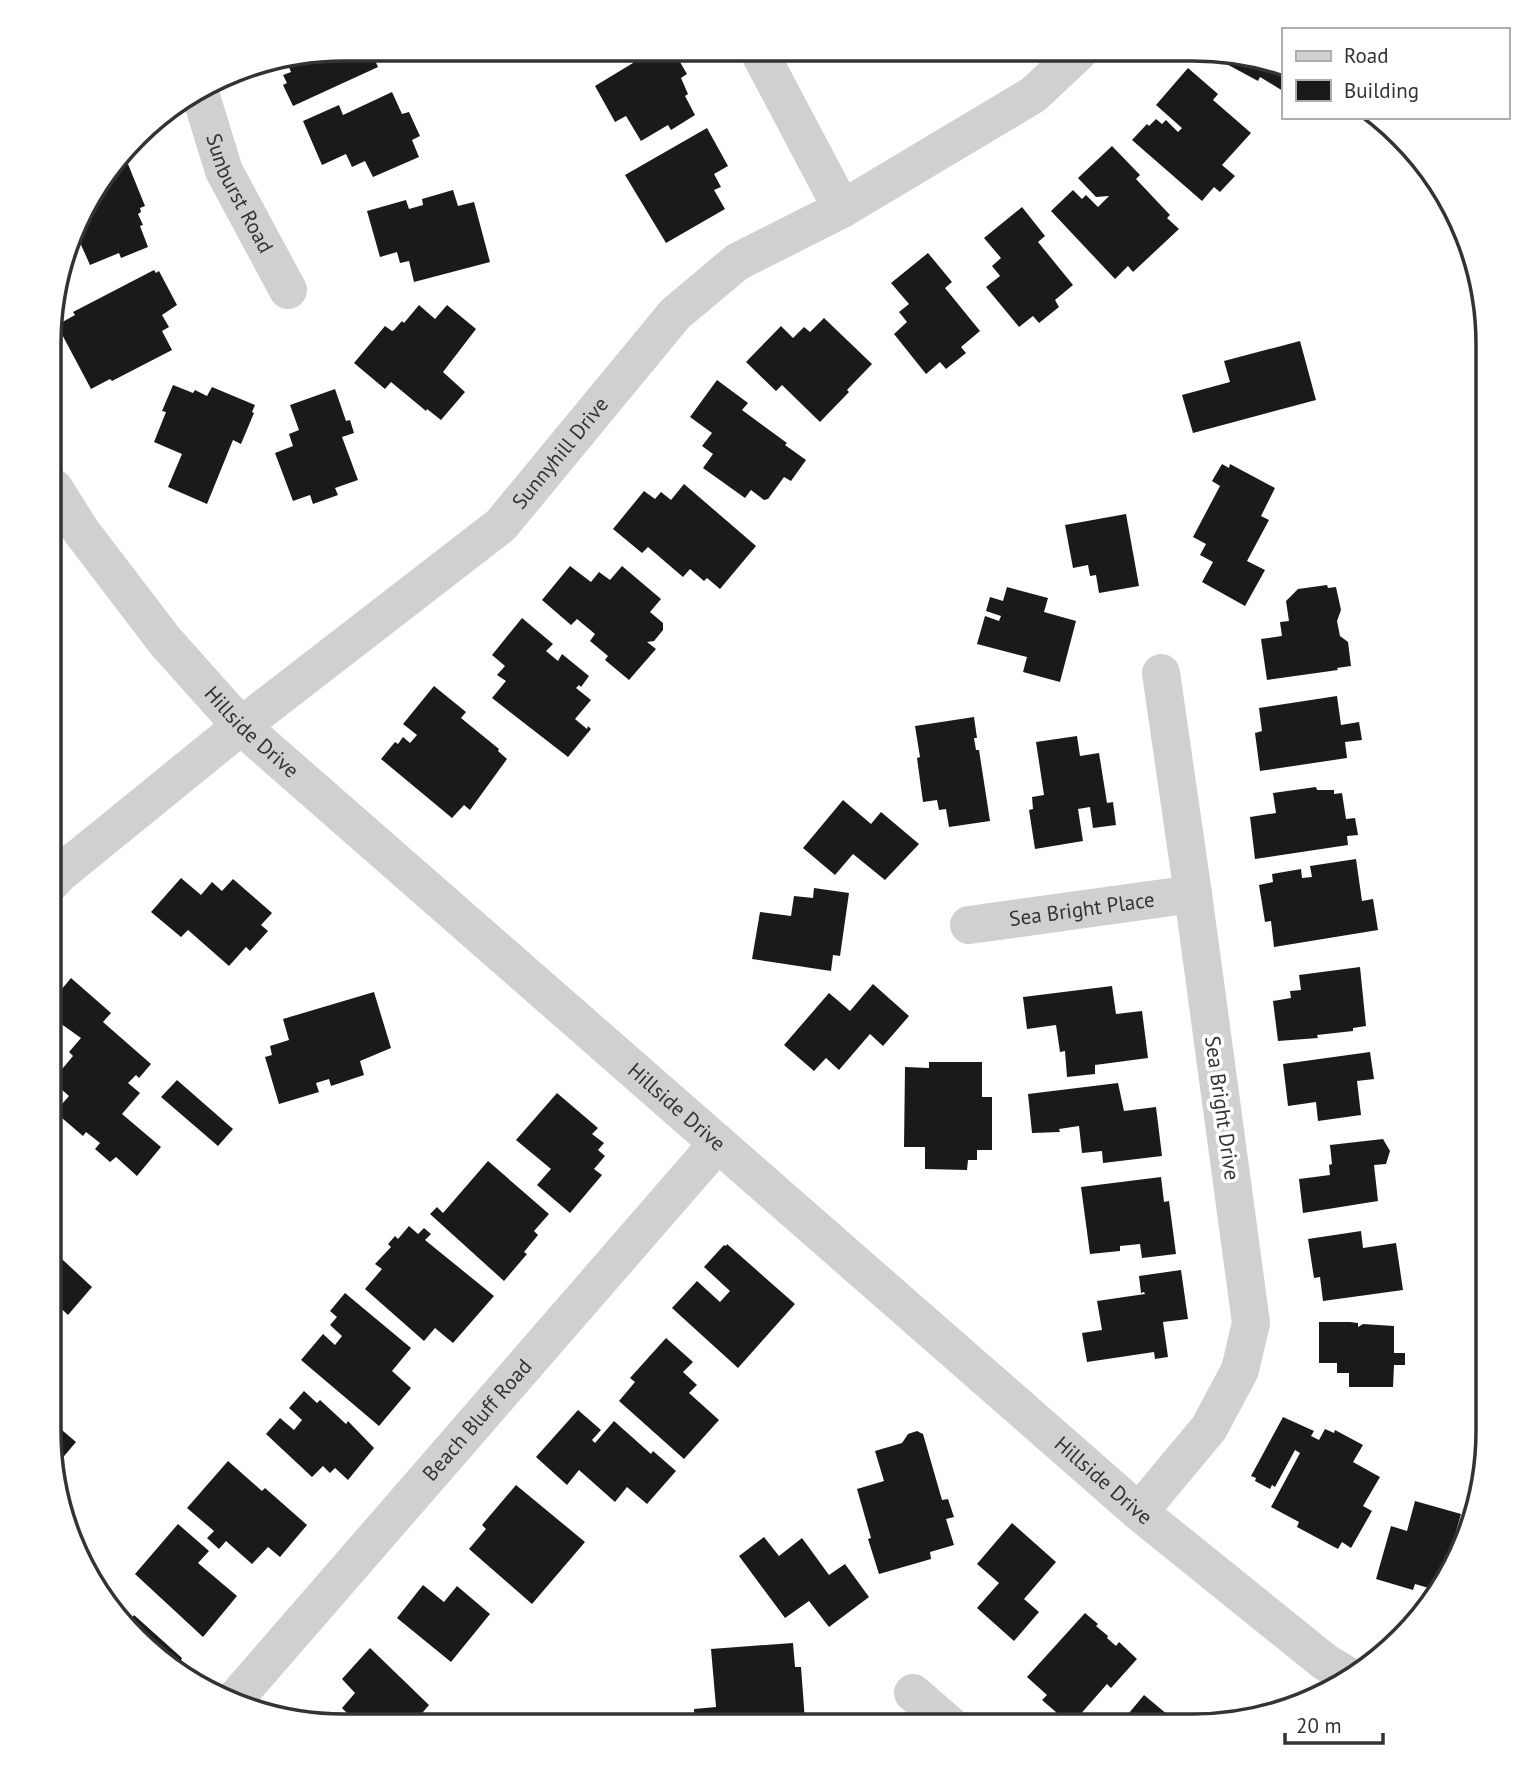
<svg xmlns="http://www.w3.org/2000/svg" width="1537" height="1775" viewBox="0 0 1537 1775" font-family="'PT Sans',sans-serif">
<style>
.building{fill:#1a1a1a}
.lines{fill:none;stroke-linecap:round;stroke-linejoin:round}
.minor{stroke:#d0d0d0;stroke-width:38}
.tertiary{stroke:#d0d0d0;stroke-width:38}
.labels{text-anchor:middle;stroke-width:7;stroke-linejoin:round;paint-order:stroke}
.street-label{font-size:21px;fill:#333;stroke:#fff}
.rim{fill:none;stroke:#333;stroke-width:3.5}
</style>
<rect width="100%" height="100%" fill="#fff"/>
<g class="building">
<polygon points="344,49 370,49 378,67 293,106 283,85 287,83 283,75 291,72 289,67 304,60 303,56"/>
<polygon points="638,50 673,50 687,74 681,78 688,94 685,96 695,115 671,130 668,125 641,141 626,116 615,122 595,86 633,63 629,55"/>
<polygon points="1226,52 1283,71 1283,91 1260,77 1258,81 1221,61"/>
<polygon points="295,57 271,69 267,62"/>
<polygon points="1188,68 1218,94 1213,100 1251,133 1222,165 1235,176 1220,192 1214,187 1202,201 1132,140 1147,124 1149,126 1156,119 1162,124 1166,120 1178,132 1182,128 1156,105"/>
<polygon points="392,92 402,114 409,112 420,136 412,140 419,157 373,177 365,161 352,167 346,154 322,165 303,121 339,105 343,115"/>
<polygon points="707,128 728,166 714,174 721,187 714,190 725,209 666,243 625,175"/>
<polygon points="1112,146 1140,175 1136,179 1170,215 1167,218 1179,229 1133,272 1128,266 1115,279 1051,211 1073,190 1082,199 1086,195 1098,207 1109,196 1096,197 1078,178"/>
<polygon points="128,164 145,206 140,208 141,212 138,214 143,225 140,226 148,247 121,258 119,253 90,265 78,238 72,240 89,196 110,170"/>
<polygon points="453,190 458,206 474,202 490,262 414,282 409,261 400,263 397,252 380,257 367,211 406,200 409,209 423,205 422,199"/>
<polygon points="1022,207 1045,236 1038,242 1073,285 1055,300 1059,307 1039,323 1033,316 1019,327 986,287 1000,276 992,266 1001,258 984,238"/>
<polygon points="928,253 952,282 945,288 980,331 961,347 966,353 946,369 940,362 926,374 894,334 907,322 899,312 909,304 891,283"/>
<polygon points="154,270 156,273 159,271 177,305 162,315 169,327 162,331 172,350 112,381 110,379 91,389 57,325 75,315 73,312"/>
<polygon points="419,305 435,319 447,305 476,329 443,372 465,392 441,420 427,409 426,411 391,382 385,389 354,363 385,326 392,331 394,330 402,321 404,323"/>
<polygon points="824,318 872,364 847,390 849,392 820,422 782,385 776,391 746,362 781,326 793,338 804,327 810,332"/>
<polygon points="1300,341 1316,400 1193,433 1182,395 1230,382 1224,361"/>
<polygon points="717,380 748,403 742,410 787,443 785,445 806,460 791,481 784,477 768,499 764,500 751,490 745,498 703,468 713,454 702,446 712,433 690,417"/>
<polygon points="173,385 193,393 195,390 207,396 212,387 255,405 252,412 254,413 241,444 233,440 207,504 168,487 182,454 154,442 166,412 162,411"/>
<polygon points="335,389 346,421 350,420 354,433 342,437 358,480 335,488 338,495 313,504 310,495 293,501 275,453 293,446 289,434 299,430 290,405"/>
<polygon points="1222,464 1229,468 1230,464 1275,488 1261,516 1269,520 1247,561 1265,570 1245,606 1202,582 1213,562 1200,555 1206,544 1193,537 1220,486 1212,481"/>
<polygon points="684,484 756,546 720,589 707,578 704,581 690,569 683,577 648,547 642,553 613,529 644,491 655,499 661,492 671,500"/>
<polygon points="1126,514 1139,586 1099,593 1096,575 1090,576 1088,565 1073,568 1065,525"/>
<polygon points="570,566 591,582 599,572 610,580 622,566 661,599 650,612 663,623 663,630 654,641 647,642 656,649 629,680 605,660 608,656 590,641 595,634 577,619 571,625 542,600"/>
<polygon points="1327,585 1328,588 1336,587 1341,610 1337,621 1340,636 1348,642 1351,666 1337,668 1338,670 1267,680 1261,639 1282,636 1280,622 1289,621 1286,601 1298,589"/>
<polygon points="1007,587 1048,598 1044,612 1076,621 1060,682 1023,672 1027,657 977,644 985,616 999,621 1001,616 986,611 990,597 1003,601"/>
<polygon points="522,618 553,644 546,651 558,661 562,654 589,676 581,687 579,685 576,688 591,700 575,719 587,729 588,726 591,729 568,757 492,698 506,681 497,675 505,666 492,655"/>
<polygon points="434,686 466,712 461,718 499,749 498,751 507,759 470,810 464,805 452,818 381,759 395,742 398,744 403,737 410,743 417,735 403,724"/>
<polygon points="1337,696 1341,725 1359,722 1362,740 1345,742 1347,758 1260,771 1255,733 1262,731 1259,708"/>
<polygon points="974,717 977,738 974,738 976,750 979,750 990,821 949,827 946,809 939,810 937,800 923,802 917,758 920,757 915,726"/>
<polygon points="1077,736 1080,756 1099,753 1107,803 1113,802 1116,825 1093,828 1090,807 1078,809 1083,841 1035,849 1029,810 1033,809 1032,797 1044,795 1036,742"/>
<polygon points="1316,787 1317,790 1334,790 1334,794 1342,793 1346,819 1355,818 1358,835 1347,836 1348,845 1255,859 1250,817 1276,813 1273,793"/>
<polygon points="843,800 871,824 881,812 919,844 885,880 853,854 835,875 803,848"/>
<polygon points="1356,859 1362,901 1373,899 1378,930 1274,947 1271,921 1265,922 1259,885 1273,882 1272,874 1301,869 1302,878 1312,877 1310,866"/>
<polygon points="181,878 201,895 212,882 222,891 233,879 272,913 261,925 268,931 250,951 246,947 229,966 188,930 181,937 151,912"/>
<polygon points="814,888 849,893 840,956 833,955 831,971 752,959 760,912 791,916 794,896 813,898"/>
<polygon points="1360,967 1366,1026 1353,1028 1353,1031 1317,1035 1318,1038 1278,1041 1273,1001 1291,998 1290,991 1301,990 1299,975"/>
<polygon points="71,978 111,1013 103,1022 151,1064 139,1078 136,1075 128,1083 140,1093 122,1114 161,1147 137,1176 116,1157 110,1162 95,1149 100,1143 86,1132 83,1136 55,1112 69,1096 52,1081 73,1056 69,1052 81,1038 57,1021 59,1018 51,1012 51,1002"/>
<polygon points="873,984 909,1016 883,1046 870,1034 839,1070 826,1058 814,1071 784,1045 829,993 850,1011"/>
<polygon points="1112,986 1116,1014 1142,1011 1148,1058 1095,1065 1095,1074 1067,1077 1065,1051 1060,1052 1056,1025 1027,1029 1023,997"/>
<polygon points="374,992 391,1048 360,1061 364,1075 331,1086 329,1079 316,1083 319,1092 279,1104 265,1057 272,1055 270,1046 289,1040 283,1019"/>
<polygon points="1370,1052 1374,1079 1357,1081 1361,1115 1318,1121 1316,1102 1288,1106 1283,1064"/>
<polygon points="929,1062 982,1062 982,1097 992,1097 992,1150 977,1150 977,1160 968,1160 967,1170 925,1169 925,1147 904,1147 905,1067 929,1068"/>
<polygon points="177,1080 233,1129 218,1146 161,1097"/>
<polygon points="1118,1083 1124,1111 1156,1107 1162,1156 1103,1163 1102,1151 1082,1153 1079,1126 1059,1129 1060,1132 1032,1133 1028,1094"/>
<polygon points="557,1093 598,1128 592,1134 604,1143 598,1150 605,1156 594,1169 602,1175 570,1213 537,1185 551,1169 516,1140"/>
<polygon points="1383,1139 1390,1151 1386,1164 1374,1165 1378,1201 1303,1213 1299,1179 1330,1175 1329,1165 1332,1164 1330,1145"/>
<polygon points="488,1161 549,1214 534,1231 538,1235 524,1252 527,1254 504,1281 430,1214 437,1207 443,1213"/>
<polygon points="1161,1177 1164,1202 1169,1201 1176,1254 1142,1258 1140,1244 1120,1246 1120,1251 1090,1254 1081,1187"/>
<polygon points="409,1226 418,1234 424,1228 431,1234 425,1240 494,1296 453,1343 435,1328 424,1341 365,1289 382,1269 375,1264 391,1247 388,1244 395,1236 398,1239"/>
<polygon points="1361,1231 1363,1248 1396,1243 1403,1290 1323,1301 1320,1277 1314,1278 1308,1239"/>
<polygon points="727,1244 795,1304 738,1368 672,1308 697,1281 720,1302 730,1291 704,1267 724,1245 726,1246"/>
<polygon points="50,1248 92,1287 68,1315 50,1298"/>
<polygon points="1181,1270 1188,1319 1163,1322 1168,1357 1155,1359 1154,1352 1087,1362 1082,1333 1102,1330 1097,1301 1145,1294 1144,1292 1141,1293 1139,1276"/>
<polygon points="345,1293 411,1348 392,1371 411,1388 379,1426 301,1360 323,1334 335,1345 342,1336 330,1325 337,1317 330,1311"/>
<polygon points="1319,1322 1350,1322 1358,1323 1358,1327 1363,1324 1394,1326 1394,1353 1405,1353 1405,1365 1394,1365 1393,1387 1349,1387 1349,1373 1337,1373 1337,1363 1319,1363"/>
<polygon points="666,1338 693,1362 683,1372 697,1385 689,1393 719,1420 684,1459 619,1401 635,1382 630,1378"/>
<polygon points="304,1391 317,1403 320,1400 346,1424 348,1421 374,1448 348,1480 335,1468 330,1473 323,1466 312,1477 266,1434 280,1418 294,1430 302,1420 289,1408"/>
<polygon points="578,1410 601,1430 592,1440 595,1443 614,1421 651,1454 653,1451 676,1471 647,1504 627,1487 615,1502 579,1470 567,1485 536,1457"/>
<polygon points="1283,1417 1314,1431 1311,1436 1319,1440 1325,1429 1334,1433 1335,1430 1363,1445 1353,1462 1380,1477 1363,1506 1372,1511 1351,1548 1342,1542 1338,1549 1297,1527 1299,1522 1271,1507 1300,1453 1295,1450 1275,1487 1272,1485 1270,1489 1255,1481 1256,1478 1251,1476"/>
<polygon points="49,1419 76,1442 54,1468 49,1431"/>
<polygon points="917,1431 923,1434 942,1500 948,1499 954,1517 946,1519 954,1545 930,1552 931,1559 879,1574 868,1539 871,1538 857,1489 884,1481 875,1451 902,1443 908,1434"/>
<polygon points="228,1461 262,1491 265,1488 307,1525 280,1557 268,1547 252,1564 226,1541 219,1549 207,1538 214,1531 187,1508"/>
<polygon points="516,1485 585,1542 532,1604 469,1549 486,1529 482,1525"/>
<polygon points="1415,1501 1461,1514 1439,1591 1415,1584 1413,1590 1376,1579 1391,1526 1407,1531"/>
<polygon points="1012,1523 1056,1562 1024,1599 1039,1612 1014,1641 977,1608 999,1583 977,1564"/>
<polygon points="178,1524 209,1551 198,1563 237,1596 203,1637 135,1574"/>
<polygon points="764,1537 779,1556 802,1538 829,1575 845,1564 869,1597 829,1627 809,1601 785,1618 739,1556"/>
<polygon points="423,1585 444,1602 457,1586 490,1614 451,1662 397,1618"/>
<polygon points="120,1609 131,1619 134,1615 182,1658 181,1660 187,1666 180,1674 135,1639 116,1614"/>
<polygon points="1085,1613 1098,1624 1096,1626 1108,1636 1107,1638 1116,1646 1119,1642 1137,1659 1111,1688 1107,1684 1071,1725 1042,1700 1047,1695 1027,1677"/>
<polygon points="793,1643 795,1667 801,1667 805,1721 771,1723 771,1725 695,1725 694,1709 716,1707 711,1649"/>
<polygon points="370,1648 429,1705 418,1718 427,1725 359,1725 342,1708 355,1693 342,1679"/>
<polygon points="1144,1695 1180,1725 1119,1725"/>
</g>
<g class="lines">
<g class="minor">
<polyline points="758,50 842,209"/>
<path id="s1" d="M 200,93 L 224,171 L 288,290"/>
<path id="s2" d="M 52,882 L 59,874 L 241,726 L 501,525 L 675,314 L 737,262 L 842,209 L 1033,95 L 1080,51"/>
<path id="s3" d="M 969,925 L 1193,894"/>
<polyline points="1139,1512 1209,1428 1240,1370 1251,1323 1193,894 1161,673"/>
<polyline points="913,1693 950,1725"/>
<path id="s4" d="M 236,1698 L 718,1143"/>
</g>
<path class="tertiary" id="s5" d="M 54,488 L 81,531 L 165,641 L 241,726 L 1139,1512 L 1325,1662 L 1350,1677"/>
</g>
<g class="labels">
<g class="street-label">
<text dy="7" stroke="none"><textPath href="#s1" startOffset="108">Sunburst Road</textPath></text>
<text dy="7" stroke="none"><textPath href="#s2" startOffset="667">Sunnyhill Drive</textPath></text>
<text dy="7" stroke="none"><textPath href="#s5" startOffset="315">Hillside Drive</textPath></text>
<text dy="7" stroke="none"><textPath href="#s3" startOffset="114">Sea Bright Place</textPath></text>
<text dy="7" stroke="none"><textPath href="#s5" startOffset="882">Hillside Drive</textPath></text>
<text transform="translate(1222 1108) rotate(82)" y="7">Sea Bright Drive</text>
<text dy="7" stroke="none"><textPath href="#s4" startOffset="368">Beach Bluff Road</textPath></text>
<text dy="7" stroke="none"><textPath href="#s5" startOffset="1449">Hillside Drive</textPath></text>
</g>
</g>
<path d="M0 0H1537V1775H0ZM344 61H1193A283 283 0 0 1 1476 344V1431A283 283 0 0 1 1193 1714H344A283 283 0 0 1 61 1431V344A283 283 0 0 1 344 61Z" fill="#fff" fill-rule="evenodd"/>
<path class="rim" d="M344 61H1193A283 283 0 0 1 1476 344V1431A283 283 0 0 1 1193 1714H344A283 283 0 0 1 61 1431V344A283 283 0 0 1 344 61Z"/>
<rect x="1282" y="28" width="228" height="91" fill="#ffffff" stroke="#adadad" stroke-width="2"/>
<rect x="1296" y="51" width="35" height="10" fill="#d0d0d0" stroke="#adadad" stroke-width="2"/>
<text x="1344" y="63" font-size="21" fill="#333333">Road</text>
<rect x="1296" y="80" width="35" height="21" fill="#1a1a1a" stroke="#adadad" stroke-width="2"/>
<text x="1344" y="98" font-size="21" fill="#333333">Building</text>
<path d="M1285 1733v10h98v-10" fill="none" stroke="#333333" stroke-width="3.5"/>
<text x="1296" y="1733" font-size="21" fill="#333333" stroke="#ffffff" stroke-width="5" paint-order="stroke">20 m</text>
</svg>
